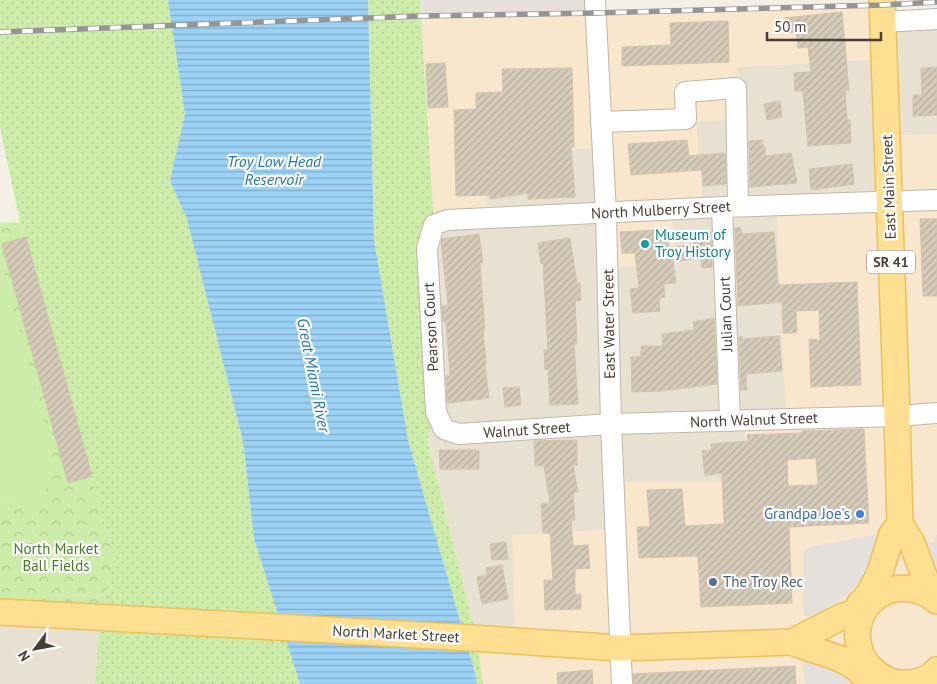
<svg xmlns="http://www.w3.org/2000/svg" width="937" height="684" viewBox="0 0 937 684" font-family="'PT Sans',sans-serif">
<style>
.residential{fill:#e8e1d2}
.commercial{fill:#f8e6cd}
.industrial{fill:#e6e0da}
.grass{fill:url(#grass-dots)}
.forest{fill:url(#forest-crowns)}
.garden{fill:#ceeca9}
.parking{fill:#e4e1dd}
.water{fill:url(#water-rules)}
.building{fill:url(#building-hatch);stroke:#d2c3ac;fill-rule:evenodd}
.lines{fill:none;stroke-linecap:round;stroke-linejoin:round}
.minor-casing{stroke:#c0b7a6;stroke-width:22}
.major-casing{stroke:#eec059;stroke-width:28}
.minor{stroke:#fff;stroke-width:20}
.major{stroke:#ffdf92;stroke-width:25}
.rail-casing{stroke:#959595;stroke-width:5.5}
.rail{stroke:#fff;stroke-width:4;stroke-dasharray:11;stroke-linecap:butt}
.culture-dot{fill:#0f9aa8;stroke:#fff;stroke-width:2}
.shop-dot{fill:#3f7fe0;stroke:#fff;stroke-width:2}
.service-dot{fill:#5c6f8a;stroke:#fff;stroke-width:2}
.labels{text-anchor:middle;stroke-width:4.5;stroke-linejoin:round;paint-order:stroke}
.shield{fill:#fff;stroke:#7e7971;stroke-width:1}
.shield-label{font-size:14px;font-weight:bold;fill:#473f34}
.street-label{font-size:15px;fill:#473f34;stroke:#fff}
.culture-label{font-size:15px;fill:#0d838f;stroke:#fff;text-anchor:start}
.shop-label{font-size:15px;fill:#366cbe;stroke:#fff;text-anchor:end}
.park-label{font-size:15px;fill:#457d22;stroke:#fff}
.service-label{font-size:15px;fill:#4e5e75;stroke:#fff;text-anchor:start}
.water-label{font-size:16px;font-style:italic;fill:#2378b3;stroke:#fff}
</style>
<defs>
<pattern id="grass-dots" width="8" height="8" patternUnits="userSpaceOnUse" patternTransform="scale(1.25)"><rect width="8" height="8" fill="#ceeca9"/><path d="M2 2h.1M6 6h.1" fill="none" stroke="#b2cb92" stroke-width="1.8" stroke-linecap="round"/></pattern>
<pattern id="forest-crowns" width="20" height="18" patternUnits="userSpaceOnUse" patternTransform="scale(1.25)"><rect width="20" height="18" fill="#ceeca9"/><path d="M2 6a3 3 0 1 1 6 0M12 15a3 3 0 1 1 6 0" fill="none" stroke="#b2cb92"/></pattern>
<pattern id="water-rules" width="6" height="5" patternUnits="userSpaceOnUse" patternTransform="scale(1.25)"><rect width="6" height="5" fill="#9bd2f6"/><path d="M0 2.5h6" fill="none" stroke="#80acc8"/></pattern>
<pattern id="building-hatch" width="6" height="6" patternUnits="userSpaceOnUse" patternTransform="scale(1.25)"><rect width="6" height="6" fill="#d6cbb9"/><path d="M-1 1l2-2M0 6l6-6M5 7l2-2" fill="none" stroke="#b9afa0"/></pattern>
</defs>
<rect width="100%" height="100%" fill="#f4efe5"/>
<g class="residential">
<polygon points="937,19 937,134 887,136 889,201 786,419 747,482 616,529 515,641 477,639 427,440 436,412 427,248 484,153 603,148 675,263 672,210 703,208 696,122 736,88 737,67 884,59 883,22"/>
<polygon points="0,612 100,617 95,684 0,684"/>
</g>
<g class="commercial">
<polygon points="882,5 884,59 737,67 737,119 696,122 703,208 672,210 676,263 607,268 602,148 485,153 487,219 434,225 421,16 596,13"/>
<polygon points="937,134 937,684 483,684 477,639 515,641 512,535 615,529 614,482 747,482 745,420 786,419 776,205 888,201 887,136"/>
</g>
<polygon class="industrial" points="420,0 595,0 596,13 421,16"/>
<g class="grass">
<polygon points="0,0 168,0 185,114 170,181 187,219 243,441 254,539 300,684 95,684 100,617 114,558 26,237 20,222 0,127"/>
<polygon points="368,0 420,0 434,225 436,412 427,440 477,639 483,684 477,684 474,669 408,440 374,240"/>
</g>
<polygon class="forest" points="20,222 26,237 114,558 100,617 0,612 0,223"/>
<polygon class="garden" points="0,257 57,473 35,503 0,502"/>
<g class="parking">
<polygon points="879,534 873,563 862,580 845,596 824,611 813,616 804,616 803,554 809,547"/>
<polygon points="937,534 937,568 923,542 926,541 931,543 933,542"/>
<polygon points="803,661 824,666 849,679 856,684 805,684"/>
</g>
<polygon class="water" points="168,0 368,0 374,240 408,440 474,669 477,684 300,684 254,539 243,441 187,219 170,181 185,114"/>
<g class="building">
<polygon points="842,12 849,90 845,90 847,120 850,120 851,143 808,146 803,91 795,91 794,73 811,72 808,47 798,48 796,32 786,33 785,18"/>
<polygon points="728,21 729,62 622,66 622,47 671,45 670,23"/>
<polygon points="445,63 448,107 428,108 426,64"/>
<polygon points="937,67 937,115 913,116 913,95 922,95 921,68"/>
<polygon points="572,68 574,147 571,147 575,197 528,199 528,193 490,199 490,195 456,196 454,110 476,109 476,93 503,92 502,69"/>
<polygon points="780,101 782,117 767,120 764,104"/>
<polygon points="687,140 689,156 725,153 726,184 703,186 702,170 631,175 628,144"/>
<polygon points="763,140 763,147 765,147 765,156 791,153 797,183 750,187 749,141"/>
<polygon points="852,164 854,184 811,190 809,169"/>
<polygon points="920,219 937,219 937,296 923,296"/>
<polygon points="740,227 742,234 774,232 778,285 857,282 861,385 811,387 809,339 820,340 819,310 796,311 797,333 783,333 782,302 738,306 735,228"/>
<polygon points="659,230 660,238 668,237 669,248 694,244 692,235 711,232 712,267 702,268 701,258 673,262 676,283 664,284 665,297 659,298 660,311 633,313 630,289 639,288 635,253 622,253 620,232"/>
<polygon points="479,234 483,262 480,263 485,330 483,330 486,363 485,364 489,398 447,403 446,376 450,376 446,321 443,322 442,306 448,305 441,242 442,239"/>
<polygon points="26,237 92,476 68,483 2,244"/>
<polygon points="570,238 577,283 580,283 581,301 575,301 577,344 574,344 578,404 550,405 548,369 545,370 544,350 548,350 543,263 541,264 538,243"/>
<polygon points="714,318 717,384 660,391 632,392 631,357 641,357 641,346 663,346 662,334 694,330 693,322"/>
<polygon points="742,336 742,339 779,336 782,371 746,374 747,390 741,390 739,337"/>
<polygon points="519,387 521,405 505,407 503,388"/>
<path d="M 864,429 L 869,523 L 789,527 L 792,603 L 701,607 L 698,556 L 639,558 L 637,527 L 650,527 L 647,490 L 682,489 L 685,526 L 724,524 L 722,473 L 705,476 L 702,451 L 712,450 L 711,444 L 748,441 L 747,435 L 802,433 L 802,431 ZM 816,458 L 818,485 L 788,486 L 787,460 Z"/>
<polygon points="577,440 577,465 573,465 578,492 573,493 575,520 571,520 573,546 588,545 590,568 575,569 575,594 581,594 581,609 545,610 544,580 553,580 550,533 543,533 541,504 550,503 544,466 535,466 534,441"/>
<polygon points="439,450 479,450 479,469 440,469"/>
<polygon points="506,542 508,559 492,560 490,544"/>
<polygon points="502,565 508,599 482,604 477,577 487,575 486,568"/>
<polygon points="795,666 796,684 634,684 633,674"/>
<polygon points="592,670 593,684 558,684 557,673"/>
</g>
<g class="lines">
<g class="minor-casing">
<g id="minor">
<polyline points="595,0 606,213 611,424 622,684"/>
<polyline points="883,22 937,19"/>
<polyline points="601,122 686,119 685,92 736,88 738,206"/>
<polyline points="937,200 722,207 447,220 434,225 427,248 436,412 444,429 459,434 611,424 897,416 937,413"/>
<polyline points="722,207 730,421"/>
</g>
</g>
<g class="major-casing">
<g id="major">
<polyline points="882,0 897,416 900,524"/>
<polyline points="900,524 912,543 932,597"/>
<path d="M 937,601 C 900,570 848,600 859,647 C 861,657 867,666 875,672 C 882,678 890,682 899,683 C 913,684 928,681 937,670"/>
<polyline points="860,603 864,601 877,579 881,569 892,534 900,524"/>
<polyline points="0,612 131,619 472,638 620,648 792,642 843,616 865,609"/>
<path d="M 792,642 C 812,651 837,654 856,668 C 861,672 866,678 870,683"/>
</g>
</g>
<use href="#minor" class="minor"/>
<use href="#major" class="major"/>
<g class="rail-casing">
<polyline id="rail" points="0,32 421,16 596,13 882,5 937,2"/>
</g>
<use href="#rail" class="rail"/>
</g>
<circle class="culture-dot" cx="645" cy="244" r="5"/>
<circle class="shop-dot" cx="860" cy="514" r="5"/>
<circle class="service-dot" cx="713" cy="582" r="5"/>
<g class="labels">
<rect class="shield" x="867" y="250.5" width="48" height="23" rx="4"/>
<g class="shield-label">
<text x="891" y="267">SR 41</text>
</g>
<g class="street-label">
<text transform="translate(889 187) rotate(-92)" y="5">East Main Street</text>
<text transform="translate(661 210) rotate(-3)" y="5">North Mulberry Street</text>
<text transform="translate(726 314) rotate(-92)" y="5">Julian Court</text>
<text transform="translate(609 324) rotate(-91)" y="5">East Water Street</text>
<text transform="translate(431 327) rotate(-93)" y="5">Pearson Court</text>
<text transform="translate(754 420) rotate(-2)" y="5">North Walnut Street</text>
<text transform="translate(527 430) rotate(-4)" y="5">Walnut Street</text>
<text transform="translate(396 634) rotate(3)" y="5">North Market Street</text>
</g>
<g class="culture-label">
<text x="655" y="240">Museum of<tspan x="655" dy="17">Troy History</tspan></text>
</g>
<g class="shop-label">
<text x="850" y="519">Grandpa Joe's</text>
</g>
<g class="park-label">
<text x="56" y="554">North Market<tspan x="56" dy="17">Ball Fields</tspan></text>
</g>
<g class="service-label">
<text x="723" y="587">The Troy Rec</text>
</g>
<g class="water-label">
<text x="274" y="167">Troy Low Head<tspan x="274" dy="18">Reservoir</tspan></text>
<text transform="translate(314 375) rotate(79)" y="6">Great Miami River</text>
</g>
</g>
<g transform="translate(35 649) rotate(238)" stroke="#ffffff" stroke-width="4" paint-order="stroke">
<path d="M0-4L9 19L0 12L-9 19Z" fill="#473f34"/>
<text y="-8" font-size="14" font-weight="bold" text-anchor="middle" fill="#473f34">N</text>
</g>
<path d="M767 32v8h114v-8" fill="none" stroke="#473f34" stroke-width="2.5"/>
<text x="774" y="32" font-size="15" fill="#473f34" stroke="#ffffff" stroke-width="4" paint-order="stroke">50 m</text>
</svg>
